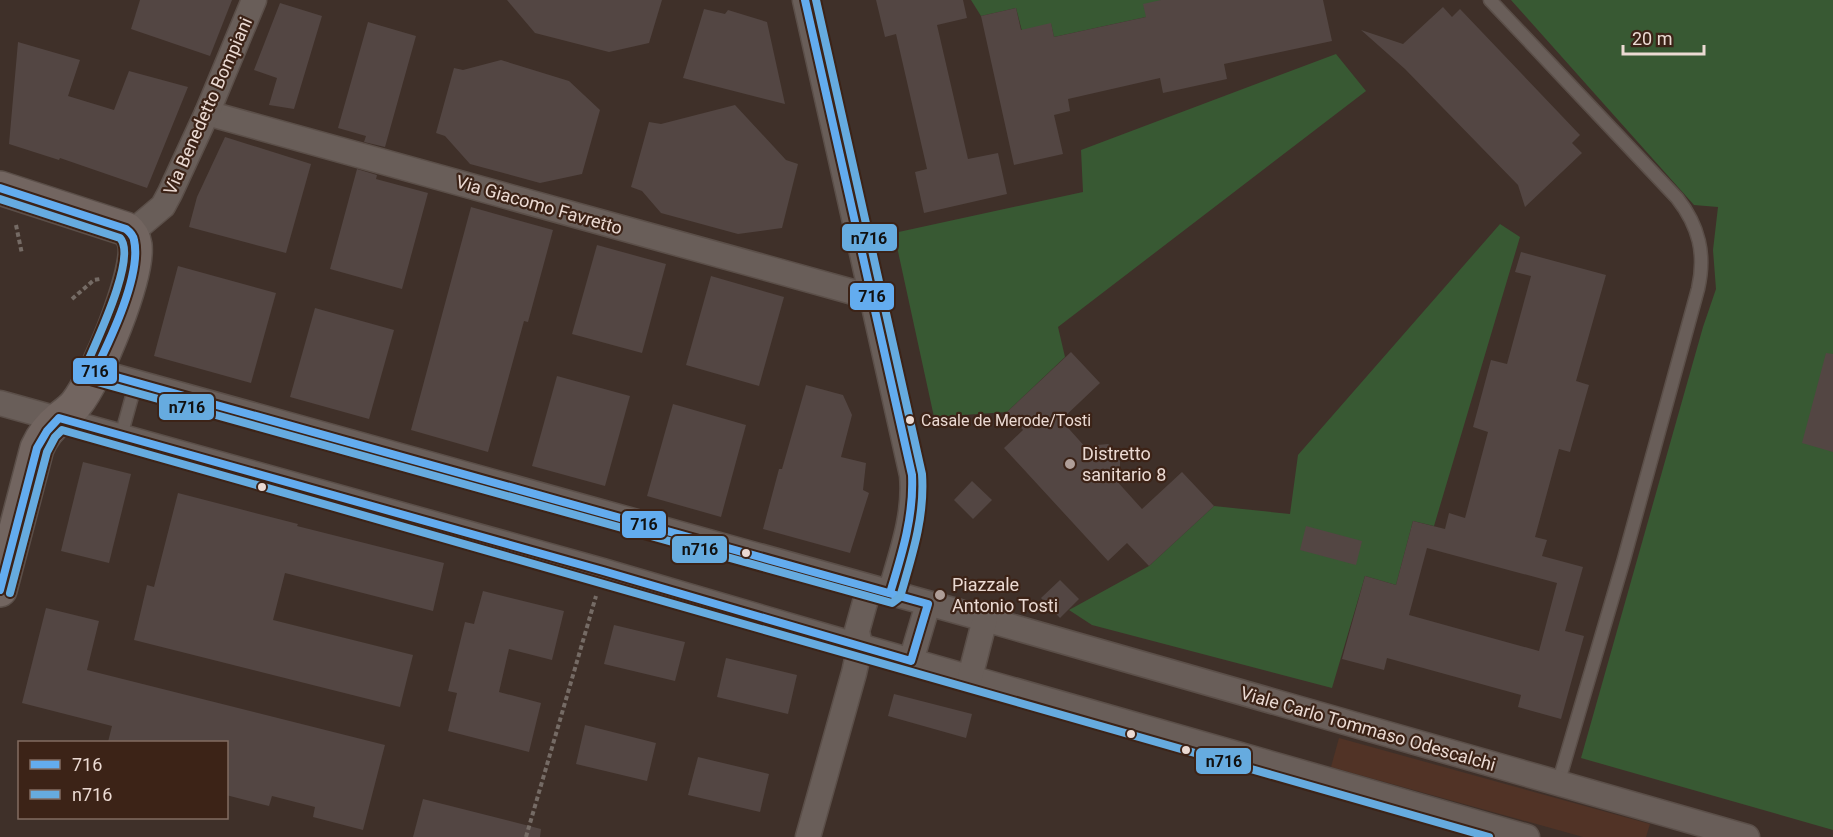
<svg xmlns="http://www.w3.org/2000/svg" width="1833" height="837" viewBox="0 0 1833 837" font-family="Roboto,sans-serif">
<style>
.built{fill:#513326}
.green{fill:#385933}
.building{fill:#534643;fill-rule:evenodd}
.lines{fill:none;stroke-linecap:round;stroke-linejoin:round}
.lane-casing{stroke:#5b4f49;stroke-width:15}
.street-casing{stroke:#5b4f49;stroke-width:27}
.secondary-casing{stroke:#5b4f49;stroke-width:36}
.path{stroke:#756b65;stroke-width:4;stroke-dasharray:4.5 3;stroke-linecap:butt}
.lane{stroke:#695e59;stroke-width:12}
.street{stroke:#695e59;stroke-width:24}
.secondary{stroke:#726560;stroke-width:33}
.bus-1-casing{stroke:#3c2317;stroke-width:12}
.bus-2-casing{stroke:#3c2317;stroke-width:12}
.bus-1{stroke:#63acef;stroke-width:8}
.bus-2{stroke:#66abdf;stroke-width:8}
.bus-dot{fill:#ebdad3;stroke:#3c2317;stroke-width:2}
.poi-dot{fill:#af9e98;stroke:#3c2317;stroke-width:2}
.labels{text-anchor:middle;stroke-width:4.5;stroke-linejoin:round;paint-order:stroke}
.bus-label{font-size:16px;fill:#ebdad3;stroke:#3c2317;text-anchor:start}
.street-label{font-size:18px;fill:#ebdad3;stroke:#3c2317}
.poi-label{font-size:18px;fill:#ebdad3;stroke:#3c2317;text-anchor:start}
.line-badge{stroke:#3c2317;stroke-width:2}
.pale-badge-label{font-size:16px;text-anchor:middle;font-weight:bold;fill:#111}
</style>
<rect width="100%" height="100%" fill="#3f3029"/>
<polygon class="built" points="1339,738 1650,824 1646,837 1583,837 1331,767"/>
<g class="green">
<polygon points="971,0 1161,0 1146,17 1054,37 1051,24 1022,31 1016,8 981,16"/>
<polygon points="1511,0 1833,0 1833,830 1581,758 1703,327 1716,289 1713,250 1718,207 1694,205"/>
<polygon points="1336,54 1366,91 1058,327 1065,357 1007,412 934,417 894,233 1083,192 1081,150"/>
<polygon points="1500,224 1520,237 1434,526 1413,521 1396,585 1365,576 1332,688 1092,625 1069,610 1149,566 1214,506 1290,514 1298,455"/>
</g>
<g class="building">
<polygon points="140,0 232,0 210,56 131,29"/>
<polygon points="507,0 662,0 649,43 609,52 535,33"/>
<polygon points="876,0 963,0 967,18 937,25 968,159 998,153 1007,194 924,213 915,172 927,169 896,34 885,37"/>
<polygon points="1161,0 1323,0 1332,41 1224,64 1227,79 1163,93 1160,78 1068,99 1070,111 1054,115 1063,154 1014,165 981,16 1016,8 1021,30 1051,23 1054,37 1146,17 1143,4"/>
<polygon points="280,3 322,16 294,109 269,105 277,78 254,70"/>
<polygon points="1443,7 1452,17 1460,9 1580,135 1572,143 1582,153 1525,207 1518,185 1405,69 1361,30 1403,44"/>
<polygon points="704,9 725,14 728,10 767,22 785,104 683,78"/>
<polygon points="368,22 416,36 385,147 364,142 366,136 338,128"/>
<polygon points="18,42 80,60 68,96 114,110 129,71 188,87 147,188 60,158 59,160 9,144"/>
<polygon points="501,60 569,81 600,110 582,174 540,183 470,164 445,136 436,133 454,68 463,70"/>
<polygon points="735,105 786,160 798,164 782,228 738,234 661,213 642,191 631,187 649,122 661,124"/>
<polygon points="225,137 311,164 286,253 189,227 197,197"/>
<polygon points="357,169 377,175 376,179 428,193 402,289 330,269"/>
<polygon points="471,207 553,230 528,322 524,321 488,452 411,430"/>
<polygon points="597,245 666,264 642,353 572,334"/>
<path d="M 1521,252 L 1606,275 L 1576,381 L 1589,385 L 1570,452 L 1559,449 L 1535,537 L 1547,540 L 1542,556 L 1583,567 L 1565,631 L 1584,636 L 1561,719 L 1518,707 L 1521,695 L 1387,658 L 1384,670 L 1342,659 L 1365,576 L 1396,585 L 1413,521 L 1445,529 L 1449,513 L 1465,518 L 1488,432 L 1473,427 L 1491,360 L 1507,364 L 1531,276 L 1515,272 ZM 1427,548 L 1557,583 L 1539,651 L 1409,615 Z"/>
<polygon points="178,266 276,293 251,383 154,356"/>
<polygon points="711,276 784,297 759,386 686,365"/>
<polygon points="315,308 394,330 369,419 290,397"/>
<polygon points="1071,352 1100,383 1061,420 1087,449 1097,445 1108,444 1116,450 1120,458 1120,470 1115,479 1142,509 1182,472 1214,506 1149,566 1127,543 1108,561 1004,448 1023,430 1007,412"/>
<polygon points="1826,353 1833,354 1833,452 1802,443"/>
<polygon points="557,376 630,396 605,486 532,466"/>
<polygon points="806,385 843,395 852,415 841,457 866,463 863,490 869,493 850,553 763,529 779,469 782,469"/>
<polygon points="673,404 746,425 721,517 647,496"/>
<polygon points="83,462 131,474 109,563 61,551"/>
<polygon points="972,481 992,500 973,519 954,500"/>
<polygon points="178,493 298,524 297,526 444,563 433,611 285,573 273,620 413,655 400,707 134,640 147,585 154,587"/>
<polygon points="1306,526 1362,541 1356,565 1300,550"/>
<polygon points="1060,580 1079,599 1060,618 1041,598"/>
<polygon points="483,591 564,611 552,660 509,649 499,692 541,703 529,752 448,731 457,693 448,691 465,622 474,624"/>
<polygon points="46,608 99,621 87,670 385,745 363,830 313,817 315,807 272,796 269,806 226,795 226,742 108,742 112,726 22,703"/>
<polygon points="614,625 685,642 675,681 604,664"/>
<polygon points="726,658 797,675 788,714 717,697"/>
<polygon points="894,694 972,714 966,738 888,716"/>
<polygon points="585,725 656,743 647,781 576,764"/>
<polygon points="698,757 769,774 760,812 688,795"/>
<polygon points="423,799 541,829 540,837 413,837"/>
</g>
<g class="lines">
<g class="lane-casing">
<g id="lane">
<path d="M 1490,0 L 1677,198 C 1699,226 1706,254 1698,289 L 1624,559 L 1558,784"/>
<polyline points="121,436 136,382"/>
</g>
</g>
<g class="street-casing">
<g id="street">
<path d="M 805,0 L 912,475 C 916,515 901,555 890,593"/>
<polyline points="207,113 871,297"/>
<polyline points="131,233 163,206 170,193 207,113 254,0"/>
<polyline points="95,371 985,619 1747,837"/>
<polyline points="0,403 603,571 831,638 1527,837"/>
<polyline points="911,661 928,604"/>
<polyline points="970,677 985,619"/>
<polyline points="808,837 854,673 860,646 857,631 869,588"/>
</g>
</g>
<g class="secondary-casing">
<path id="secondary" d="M 0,188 L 126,229 C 131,233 134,238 135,245 C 139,276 97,378 76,404 C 71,410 65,414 59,419 C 49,427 42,437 37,448 L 0,590"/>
</g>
<g class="path">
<polyline points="16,225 22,254"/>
<polyline points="72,299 94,280 100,279"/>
<polyline points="526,837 596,596"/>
</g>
<use href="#lane" class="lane"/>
<use href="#street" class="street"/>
<use href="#secondary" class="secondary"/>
<g class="bus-1-casing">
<g id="bus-1">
<path d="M 805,0 L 912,475 C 914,516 902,554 890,593"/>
<path d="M 0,188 L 126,229 C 130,232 133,235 134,240 C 142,274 110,340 95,371 L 928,604 L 911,661 L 603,571 L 59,418 L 47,431 L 37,448 L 0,590"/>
</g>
</g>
<g class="bus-2-casing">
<g id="bus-2">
<path d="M 0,199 L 120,238 C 138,257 94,346 85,368 L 85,375 L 90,380 L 892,603 L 900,597 C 912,556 925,517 922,474 L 816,0"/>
<path d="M 10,593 L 47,452 L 55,437 L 62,430 C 538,564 1013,701 1489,837"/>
</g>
</g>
<use href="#bus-1" class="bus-1"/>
<use href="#bus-2" class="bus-2"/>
</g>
<g class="bus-dot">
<circle cx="910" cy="420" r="5"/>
<circle cx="262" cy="487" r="5"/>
<circle cx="746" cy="553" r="5"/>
<circle cx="1131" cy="734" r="5"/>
<circle cx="1186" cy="750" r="5"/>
</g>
<g class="poi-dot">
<circle cx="1070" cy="464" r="6"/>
<circle cx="940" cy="595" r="6"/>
</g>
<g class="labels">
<g class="bus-label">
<text x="921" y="426">Casale de Merode/Tosti</text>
</g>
<g class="street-label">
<text transform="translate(208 106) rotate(-66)" y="6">Via Benedetto Bompiani</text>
<text transform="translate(539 205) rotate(16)" y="6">Via Giacomo Favretto</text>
<text transform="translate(1368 729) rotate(16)" y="6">Viale Carlo Tommaso Odescalchi</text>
</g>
<g class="poi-label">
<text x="1082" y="460">Distretto<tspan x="1082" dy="21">sanitario 8</tspan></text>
<text x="952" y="591">Piazzale<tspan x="952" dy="21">Antonio Tosti</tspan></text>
</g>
</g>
<g class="line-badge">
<rect x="841" y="223" width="57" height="29" rx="6" fill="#66abdf"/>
<rect x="849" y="282" width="46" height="29" rx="6" fill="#63acef"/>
<rect x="72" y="357" width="46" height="28" rx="6" fill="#63acef"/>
<rect x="158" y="393" width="57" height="28" rx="6" fill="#66abdf"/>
<rect x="621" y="510" width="46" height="29" rx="6" fill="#63acef"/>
<rect x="671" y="535" width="57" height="29" rx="6" fill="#66abdf"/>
<rect x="1195" y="747" width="57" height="28" rx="6" fill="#66abdf"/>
</g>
<g class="pale-badge-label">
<text x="869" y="244">n716</text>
<text x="872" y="302">716</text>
<text x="95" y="377">716</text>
<text x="187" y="413">n716</text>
<text x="644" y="530">716</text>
<text x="700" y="555">n716</text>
<text x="1224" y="767">n716</text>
</g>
<rect x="18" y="741" width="210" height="78" fill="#3c2317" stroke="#826c62" stroke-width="1.5"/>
<rect x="30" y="760" width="30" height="9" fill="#63acef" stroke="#826c62" stroke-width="1.5"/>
<text x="72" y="771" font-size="18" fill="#ebdad3">716</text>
<rect x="30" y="790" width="30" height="9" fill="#66abdf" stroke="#826c62" stroke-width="1.5"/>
<text x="72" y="801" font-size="18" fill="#ebdad3">n716</text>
<path d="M1623 45v9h81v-9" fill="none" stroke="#ebdad3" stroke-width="3"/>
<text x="1632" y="45" font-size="18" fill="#ebdad3" stroke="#3c2317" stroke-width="4.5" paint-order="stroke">20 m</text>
</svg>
